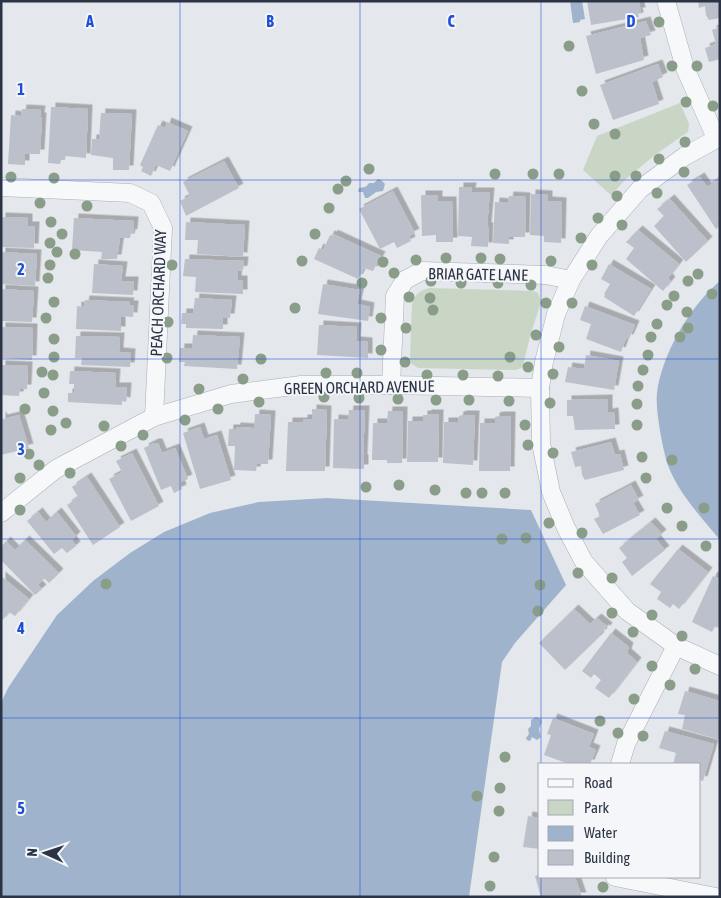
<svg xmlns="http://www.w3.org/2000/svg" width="721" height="898" viewBox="0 0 721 898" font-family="'Asap Condensed',sans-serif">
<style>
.green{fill:#c9d6c5}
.water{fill:#9fb4cc}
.building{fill:#bbc0ca;filter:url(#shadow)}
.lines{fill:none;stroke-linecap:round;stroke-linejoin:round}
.minor-casing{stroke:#a9aeb7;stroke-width:19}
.minor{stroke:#f7f8fa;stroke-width:18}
.tree{fill:#899d89}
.grid{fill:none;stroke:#1d4ed8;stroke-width:1;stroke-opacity:0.55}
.labels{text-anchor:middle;stroke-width:4;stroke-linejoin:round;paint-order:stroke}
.street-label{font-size:16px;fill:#2b3445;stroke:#f4f6f9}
.grid-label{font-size:16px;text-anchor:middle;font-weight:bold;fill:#1d4ed8;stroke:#f4f6f9;stroke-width:4;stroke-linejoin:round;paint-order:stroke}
</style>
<defs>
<filter id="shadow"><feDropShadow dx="4.5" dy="-4.5" stdDeviation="0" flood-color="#0004"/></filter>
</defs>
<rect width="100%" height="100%" fill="#e4e7ec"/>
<g class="green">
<polygon points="680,103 689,124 688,132 656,154 626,179 611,195 583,170 597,136"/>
<path d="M 429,288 L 534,291 L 538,293 L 541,302 L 531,333 L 523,365 L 521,368 L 516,370 L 418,368 L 411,363 L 410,359 L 412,304 C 415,294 419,291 429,288 Z"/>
</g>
<g class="water">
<polygon points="570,1 582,1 585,19 580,20 580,22 573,23"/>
<path d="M 378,179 L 381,180 L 385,184 L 383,191 L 376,192 L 368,198 L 365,198 L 363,192 L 358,192 L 359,188 C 364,187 366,188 369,183 L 374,183 Z"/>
<path d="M 720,281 L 720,540 C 702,518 680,495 669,468 C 663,452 655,409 657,393 C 662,354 690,306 720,281 Z"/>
<polygon points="327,498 531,510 566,585 515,643 502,662 469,897 1,897 1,703 8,688 57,615 93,581 130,553 164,532 210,513 259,502"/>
<polygon points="536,717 541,719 542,722 539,729 541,737 537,740 532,737 530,741 527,740 526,738 529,734 528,729 531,726 531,720"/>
</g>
<g class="building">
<polygon points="587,1 639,1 641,12 638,12 639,17 591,25"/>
<polygon points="698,1 720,1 720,18 709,20 706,15 705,6 699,8"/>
<polygon points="646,21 651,35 640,38 644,60 596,74 586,36"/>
<polygon points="720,27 720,59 709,62 705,48 716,44 712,30"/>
<polygon points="658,64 663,77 652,82 659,104 613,120 600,85"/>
<polygon points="51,107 88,109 86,158 65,156 65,160 61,160 60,164 48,163"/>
<polygon points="22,109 41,110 40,117 42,117 40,154 25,154 25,165 8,164 11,115 21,116"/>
<polygon points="101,113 132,114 129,170 113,170 113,158 91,155 92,139 99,139"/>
<polygon points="167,122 188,131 170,171 156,165 151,176 141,171 143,167 140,165 158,125 165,128"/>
<polygon points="224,161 239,188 186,216 180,201 190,196 183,182"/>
<polygon points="700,177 707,187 720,178 720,226 716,229 687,185"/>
<polygon points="459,187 472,187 471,192 490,192 487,227 489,227 488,247 471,246 472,237 458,236"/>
<polygon points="393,191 415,233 409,236 411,241 397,248 394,242 380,249 359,209"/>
<polygon points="531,194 548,195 548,201 562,202 561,243 544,242 544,236 530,235"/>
<polygon points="421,195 438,195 438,201 452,201 453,242 436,242 436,235 422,236"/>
<polygon points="509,196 526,197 525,237 509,237 509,244 493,243 495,202 508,203"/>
<polygon points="670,199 708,241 686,262 654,226 664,216 657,209"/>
<polygon points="1,217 28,218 28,226 35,226 34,248 1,247"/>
<polygon points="74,218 134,221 133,234 131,233 130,238 120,238 117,259 101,259 102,252 72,250"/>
<polygon points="186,222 245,225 243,257 197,254 198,240 185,240"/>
<polygon points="638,230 679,264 668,278 671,281 663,291 626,259 634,248 626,242"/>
<polygon points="333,234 381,256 373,271 364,268 358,279 314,259 319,248 323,250 330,235 333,236"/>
<polygon points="1,252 37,254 35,286 1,284"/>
<polygon points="185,259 244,261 243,270 238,271 237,280 243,280 243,294 195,292 196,277 183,276"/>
<polygon points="94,264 123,266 121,281 134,281 133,295 92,293"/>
<polygon points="609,264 651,289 634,316 604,297 605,295 604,294 610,284 601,279"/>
<polygon points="323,284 360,290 357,304 370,307 368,321 318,314"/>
<polygon points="1,289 34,291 32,322 1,321"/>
<polygon points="195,298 232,300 230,318 223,318 223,329 186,328 186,324 181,324 182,313 193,313"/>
<polygon points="85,300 130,302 129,305 134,305 133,317 121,316 121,331 76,329 77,306 84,307"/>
<polygon points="585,306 635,325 629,339 626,338 621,352 586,339 591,324 580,320"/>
<polygon points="319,325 357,327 356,341 368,342 368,358 317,355"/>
<polygon points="1,327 33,328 32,360 1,358"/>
<polygon points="193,335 240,337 237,369 184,366 185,362 179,362 180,348 192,348"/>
<polygon points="76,336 120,337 119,352 131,353 130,367 81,365 82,358 75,358"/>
<polygon points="586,355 619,361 614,390 565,382 568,367 584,369"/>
<polygon points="1,365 28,366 27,389 20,389 19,396 1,395"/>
<polygon points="70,371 116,373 115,387 127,387 126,402 122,401 122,405 68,402 68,393 74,393 74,384 69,384"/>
<polygon points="608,399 608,413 614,412 615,429 575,430 573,416 567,416 567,400"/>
<polygon points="312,409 327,410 325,471 286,471 288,422 303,422 303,419 312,419"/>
<polygon points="349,410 365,410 363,459 364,459 364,469 333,468 334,419 348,420"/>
<polygon points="388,411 403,411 402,463 387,463 387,460 372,460 373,423 387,423"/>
<polygon points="255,414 271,415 268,464 257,464 256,471 234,470 235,446 228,446 229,429 236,429 236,427 254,428"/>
<polygon points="427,414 439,414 438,462 407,462 408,421 423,421 423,415 427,415"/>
<polygon points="1,415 3,419 19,415 29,448 1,455"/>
<polygon points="463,415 475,415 473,465 443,463 444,422 458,422 459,416"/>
<polygon points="499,416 511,416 510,471 479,471 480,423 495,423 495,417"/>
<polygon points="200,427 204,439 217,435 231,480 200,489 183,433"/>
<polygon points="611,442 615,455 620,454 624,470 585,480 582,475 581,466 575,467 571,452"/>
<polygon points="154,443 158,443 162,453 175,448 188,479 180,482 182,489 174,493 171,486 161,490 144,448"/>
<polygon points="132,453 159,506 131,521 109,479 122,472 116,461"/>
<polygon points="87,477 120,527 93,545 67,505 78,497 72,487"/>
<polygon points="631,485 639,500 633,503 640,515 603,534 594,519 600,516 595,504"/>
<polygon points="38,512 46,522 57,512 76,536 72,540 76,546 67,553 62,548 54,554 27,521"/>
<polygon points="651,522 662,534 656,539 665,550 632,576 622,562 627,558 619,548"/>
<polygon points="25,540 59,573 49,583 44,578 38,585 42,589 35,595 1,560 1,547 6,541 15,550"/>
<polygon points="678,549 708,572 679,609 673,604 670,608 657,599 661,592 650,584"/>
<polygon points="1,576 29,599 15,616 9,612 1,622"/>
<polygon points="713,576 720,579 720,628 715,626 712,632 692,622"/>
<polygon points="574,609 590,624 597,618 608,627 606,630 604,629 599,635 600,636 565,670 539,643"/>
<polygon points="611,633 629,647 627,653 637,662 609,698 595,688 601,680 594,674 591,678 582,671"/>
<polygon points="685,691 720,701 720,740 682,729 685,715 678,714"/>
<polygon points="553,718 594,734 589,747 596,750 590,764 569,764 544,755 551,735 547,734"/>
<polygon points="665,731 714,744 703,781 700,780 700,764 673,764 676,753 659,748"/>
<polygon points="528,816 540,818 540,849 523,847"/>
<polygon points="540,874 540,877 568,877 569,879 575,877 582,897 541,897 535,876"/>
</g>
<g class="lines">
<g class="minor-casing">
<g id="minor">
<polyline points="666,1 685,68 716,138"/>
<polyline points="720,137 685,156 640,189 599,236 571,280 556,314 544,362 540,388 541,443 551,492 566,528 584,562 627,611 676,646 720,666"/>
<polyline points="1,187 130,193 151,203 163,228 154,417"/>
<polyline points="391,385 395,296 405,280 422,271 546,275 571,280"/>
<polyline points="1,513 56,469 154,417 231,394 301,385 391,385 540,388"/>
<polyline points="620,764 626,744 676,646"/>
<polyline points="615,877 716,897"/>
</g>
</g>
<use href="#minor" class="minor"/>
</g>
<g class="tree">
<circle cx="659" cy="22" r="5.5"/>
<circle cx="569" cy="46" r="5.5"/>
<circle cx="672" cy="66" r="5.5"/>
<circle cx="697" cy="66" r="5.5"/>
<circle cx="582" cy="91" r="5.5"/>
<circle cx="686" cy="102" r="5.5"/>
<circle cx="713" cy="106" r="5.5"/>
<circle cx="594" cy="124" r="5.5"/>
<circle cx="615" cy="134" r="5.5"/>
<circle cx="685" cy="142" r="5.5"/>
<circle cx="659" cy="159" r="5.5"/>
<circle cx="369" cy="169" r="5.5"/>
<circle cx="684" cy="172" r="5.5"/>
<circle cx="495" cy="174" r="5.5"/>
<circle cx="533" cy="174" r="5.5"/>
<circle cx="559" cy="174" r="5.5"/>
<circle cx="615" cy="176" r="5.5"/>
<circle cx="636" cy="176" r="5.5"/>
<circle cx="11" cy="177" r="5.5"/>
<circle cx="54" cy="178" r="5.5"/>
<circle cx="346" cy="181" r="5.5"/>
<circle cx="338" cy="189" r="5.5"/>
<circle cx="657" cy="193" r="5.5"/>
<circle cx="617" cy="196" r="5.5"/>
<circle cx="40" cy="203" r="5.5"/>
<circle cx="87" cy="206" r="5.5"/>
<circle cx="329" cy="208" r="5.5"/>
<circle cx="598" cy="218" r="5.5"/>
<circle cx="51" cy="222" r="5.5"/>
<circle cx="622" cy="225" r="5.5"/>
<circle cx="62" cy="234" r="5.5"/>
<circle cx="315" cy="234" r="5.5"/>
<circle cx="581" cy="238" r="5.5"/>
<circle cx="50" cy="243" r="5.5"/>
<circle cx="57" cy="252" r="5.5"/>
<circle cx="75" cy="254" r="5.5"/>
<circle cx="446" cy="258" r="5.5"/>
<circle cx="481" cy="258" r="5.5"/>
<circle cx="500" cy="259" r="5.5"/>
<circle cx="416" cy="260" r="5.5"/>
<circle cx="302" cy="261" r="5.5"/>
<circle cx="551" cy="261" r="5.5"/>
<circle cx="383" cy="262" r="5.5"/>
<circle cx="50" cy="265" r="5.5"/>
<circle cx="172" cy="265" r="5.5"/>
<circle cx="592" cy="265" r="5.5"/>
<circle cx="394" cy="273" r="5.5"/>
<circle cx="698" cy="274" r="5.5"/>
<circle cx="48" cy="278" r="5.5"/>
<circle cx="431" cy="281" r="5.5"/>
<circle cx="688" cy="281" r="5.5"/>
<circle cx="362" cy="283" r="5.5"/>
<circle cx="461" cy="283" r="5.5"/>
<circle cx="498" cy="283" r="5.5"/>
<circle cx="531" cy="285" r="5.5"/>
<circle cx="712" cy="294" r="5.5"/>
<circle cx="674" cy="296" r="5.5"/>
<circle cx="409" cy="297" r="5.5"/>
<circle cx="430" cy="298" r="5.5"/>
<circle cx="54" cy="302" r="5.5"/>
<circle cx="546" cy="303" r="5.5"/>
<circle cx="572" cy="303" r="5.5"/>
<circle cx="667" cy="305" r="5.5"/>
<circle cx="295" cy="308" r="5.5"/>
<circle cx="433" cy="310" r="5.5"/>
<circle cx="687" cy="312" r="5.5"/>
<circle cx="46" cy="318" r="5.5"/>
<circle cx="381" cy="318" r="5.5"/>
<circle cx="168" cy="322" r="5.5"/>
<circle cx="657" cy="324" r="5.5"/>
<circle cx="406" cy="328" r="5.5"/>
<circle cx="688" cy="328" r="5.5"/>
<circle cx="536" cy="335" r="5.5"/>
<circle cx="651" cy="337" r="5.5"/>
<circle cx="680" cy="337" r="5.5"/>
<circle cx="54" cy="339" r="5.5"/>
<circle cx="559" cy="347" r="5.5"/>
<circle cx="381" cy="350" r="5.5"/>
<circle cx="648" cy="355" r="5.5"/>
<circle cx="54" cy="357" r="5.5"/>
<circle cx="510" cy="357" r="5.5"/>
<circle cx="167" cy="358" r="5.5"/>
<circle cx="261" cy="359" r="5.5"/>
<circle cx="405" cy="362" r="5.5"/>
<circle cx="528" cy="367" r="5.5"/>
<circle cx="643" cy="370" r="5.5"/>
<circle cx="42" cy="372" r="5.5"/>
<circle cx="326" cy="373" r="5.5"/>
<circle cx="357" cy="373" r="5.5"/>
<circle cx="553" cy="374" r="5.5"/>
<circle cx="53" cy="375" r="5.5"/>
<circle cx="427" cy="375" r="5.5"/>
<circle cx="463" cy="375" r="5.5"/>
<circle cx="498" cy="376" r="5.5"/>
<circle cx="243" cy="379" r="5.5"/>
<circle cx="638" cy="386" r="5.5"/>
<circle cx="199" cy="389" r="5.5"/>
<circle cx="44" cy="393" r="5.5"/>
<circle cx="324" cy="397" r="5.5"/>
<circle cx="359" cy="398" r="5.5"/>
<circle cx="398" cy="399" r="5.5"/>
<circle cx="436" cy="400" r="5.5"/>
<circle cx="469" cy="400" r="5.5"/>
<circle cx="509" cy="401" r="5.5"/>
<circle cx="259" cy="402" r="5.5"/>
<circle cx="550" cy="403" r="5.5"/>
<circle cx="637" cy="404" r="5.5"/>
<circle cx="25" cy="409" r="5.5"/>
<circle cx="218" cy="409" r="5.5"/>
<circle cx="53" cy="411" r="5.5"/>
<circle cx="185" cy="420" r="5.5"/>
<circle cx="66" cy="423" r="5.5"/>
<circle cx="525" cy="425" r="5.5"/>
<circle cx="637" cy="425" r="5.5"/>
<circle cx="104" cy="426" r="5.5"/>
<circle cx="51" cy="430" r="5.5"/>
<circle cx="143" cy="435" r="5.5"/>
<circle cx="528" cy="445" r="5.5"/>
<circle cx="121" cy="446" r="5.5"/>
<circle cx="553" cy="453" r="5.5"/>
<circle cx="29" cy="454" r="5.5"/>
<circle cx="642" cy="457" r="5.5"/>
<circle cx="672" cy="460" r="5.5"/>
<circle cx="39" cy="465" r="5.5"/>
<circle cx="70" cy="473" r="5.5"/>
<circle cx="20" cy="478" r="5.5"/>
<circle cx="646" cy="478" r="5.5"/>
<circle cx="399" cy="485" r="5.5"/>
<circle cx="366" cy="487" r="5.5"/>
<circle cx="435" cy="490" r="5.5"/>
<circle cx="466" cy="493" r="5.5"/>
<circle cx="482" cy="493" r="5.5"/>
<circle cx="505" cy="493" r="5.5"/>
<circle cx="667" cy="508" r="5.5"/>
<circle cx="704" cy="508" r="5.5"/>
<circle cx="20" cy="510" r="5.5"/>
<circle cx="549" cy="523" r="5.5"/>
<circle cx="682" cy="526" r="5.5"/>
<circle cx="582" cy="533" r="5.5"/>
<circle cx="526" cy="538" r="5.5"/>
<circle cx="502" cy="539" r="5.5"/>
<circle cx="706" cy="546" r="5.5"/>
<circle cx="578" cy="573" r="5.5"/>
<circle cx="612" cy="578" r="5.5"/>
<circle cx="106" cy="584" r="5.5"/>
<circle cx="540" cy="585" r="5.5"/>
<circle cx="538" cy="611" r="5.5"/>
<circle cx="612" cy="613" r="5.5"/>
<circle cx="652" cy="615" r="5.5"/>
<circle cx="633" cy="632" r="5.5"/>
<circle cx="682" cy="636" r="5.5"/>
<circle cx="652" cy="666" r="5.5"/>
<circle cx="695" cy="669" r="5.5"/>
<circle cx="670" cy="685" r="5.5"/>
<circle cx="634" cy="699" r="5.5"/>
<circle cx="600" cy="721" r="5.5"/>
<circle cx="618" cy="733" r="5.5"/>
<circle cx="643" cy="736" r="5.5"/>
<circle cx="505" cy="757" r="5.5"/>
<circle cx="500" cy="788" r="5.5"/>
<circle cx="477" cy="796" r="5.5"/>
<circle cx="499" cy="811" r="5.5"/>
<circle cx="494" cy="857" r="5.5"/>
<circle cx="490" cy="886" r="5.5"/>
<circle cx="603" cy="887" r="5.5"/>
</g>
<path class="grid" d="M 180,1 L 180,897M 360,1 L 360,897M 541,1 L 541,764M 1,180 L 720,180M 1,359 L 720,359M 1,539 L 720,539M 1,718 L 720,718M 541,877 L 541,897"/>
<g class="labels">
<g class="street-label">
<text transform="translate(478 274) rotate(1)" y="6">BRIAR GATE LANE</text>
<text transform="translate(158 293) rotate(-88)" y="6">PEACH ORCHARD WAY</text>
<text transform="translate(359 387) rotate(-1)" y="6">GREEN ORCHARD AVENUE</text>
</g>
</g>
<g class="grid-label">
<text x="90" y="27">A</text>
<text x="270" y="27">B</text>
<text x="451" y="27">C</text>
<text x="631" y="27">D</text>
<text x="21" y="95">1</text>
<text x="21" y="275">2</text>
<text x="21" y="455">3</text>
<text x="21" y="634">4</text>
<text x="21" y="814">5</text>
</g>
<rect width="721" height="898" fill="none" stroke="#2b3445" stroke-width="5"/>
<rect x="538" y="763" width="162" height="115" fill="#f4f6f9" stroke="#a4a8b1"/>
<rect x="548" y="779" width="25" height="8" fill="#f7f8fa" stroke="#a4a8b1"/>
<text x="584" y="788" font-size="15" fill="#2b3445">Road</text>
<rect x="548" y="800" width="25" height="15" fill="#c9d6c5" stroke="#a4a8b1"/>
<text x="584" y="813" font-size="15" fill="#2b3445">Park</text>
<rect x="548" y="826" width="25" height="15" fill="#9fb4cc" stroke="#a4a8b1"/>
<text x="584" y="838" font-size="15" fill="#2b3445">Water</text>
<rect x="548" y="850" width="25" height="15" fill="#bbc0ca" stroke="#a4a8b1"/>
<text x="584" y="863" font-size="15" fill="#2b3445">Building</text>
<g transform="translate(45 853) rotate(273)" stroke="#f4f6f9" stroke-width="4" paint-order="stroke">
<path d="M0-4L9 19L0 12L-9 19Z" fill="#2b3445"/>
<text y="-8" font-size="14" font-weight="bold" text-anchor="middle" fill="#2b3445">N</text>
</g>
</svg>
